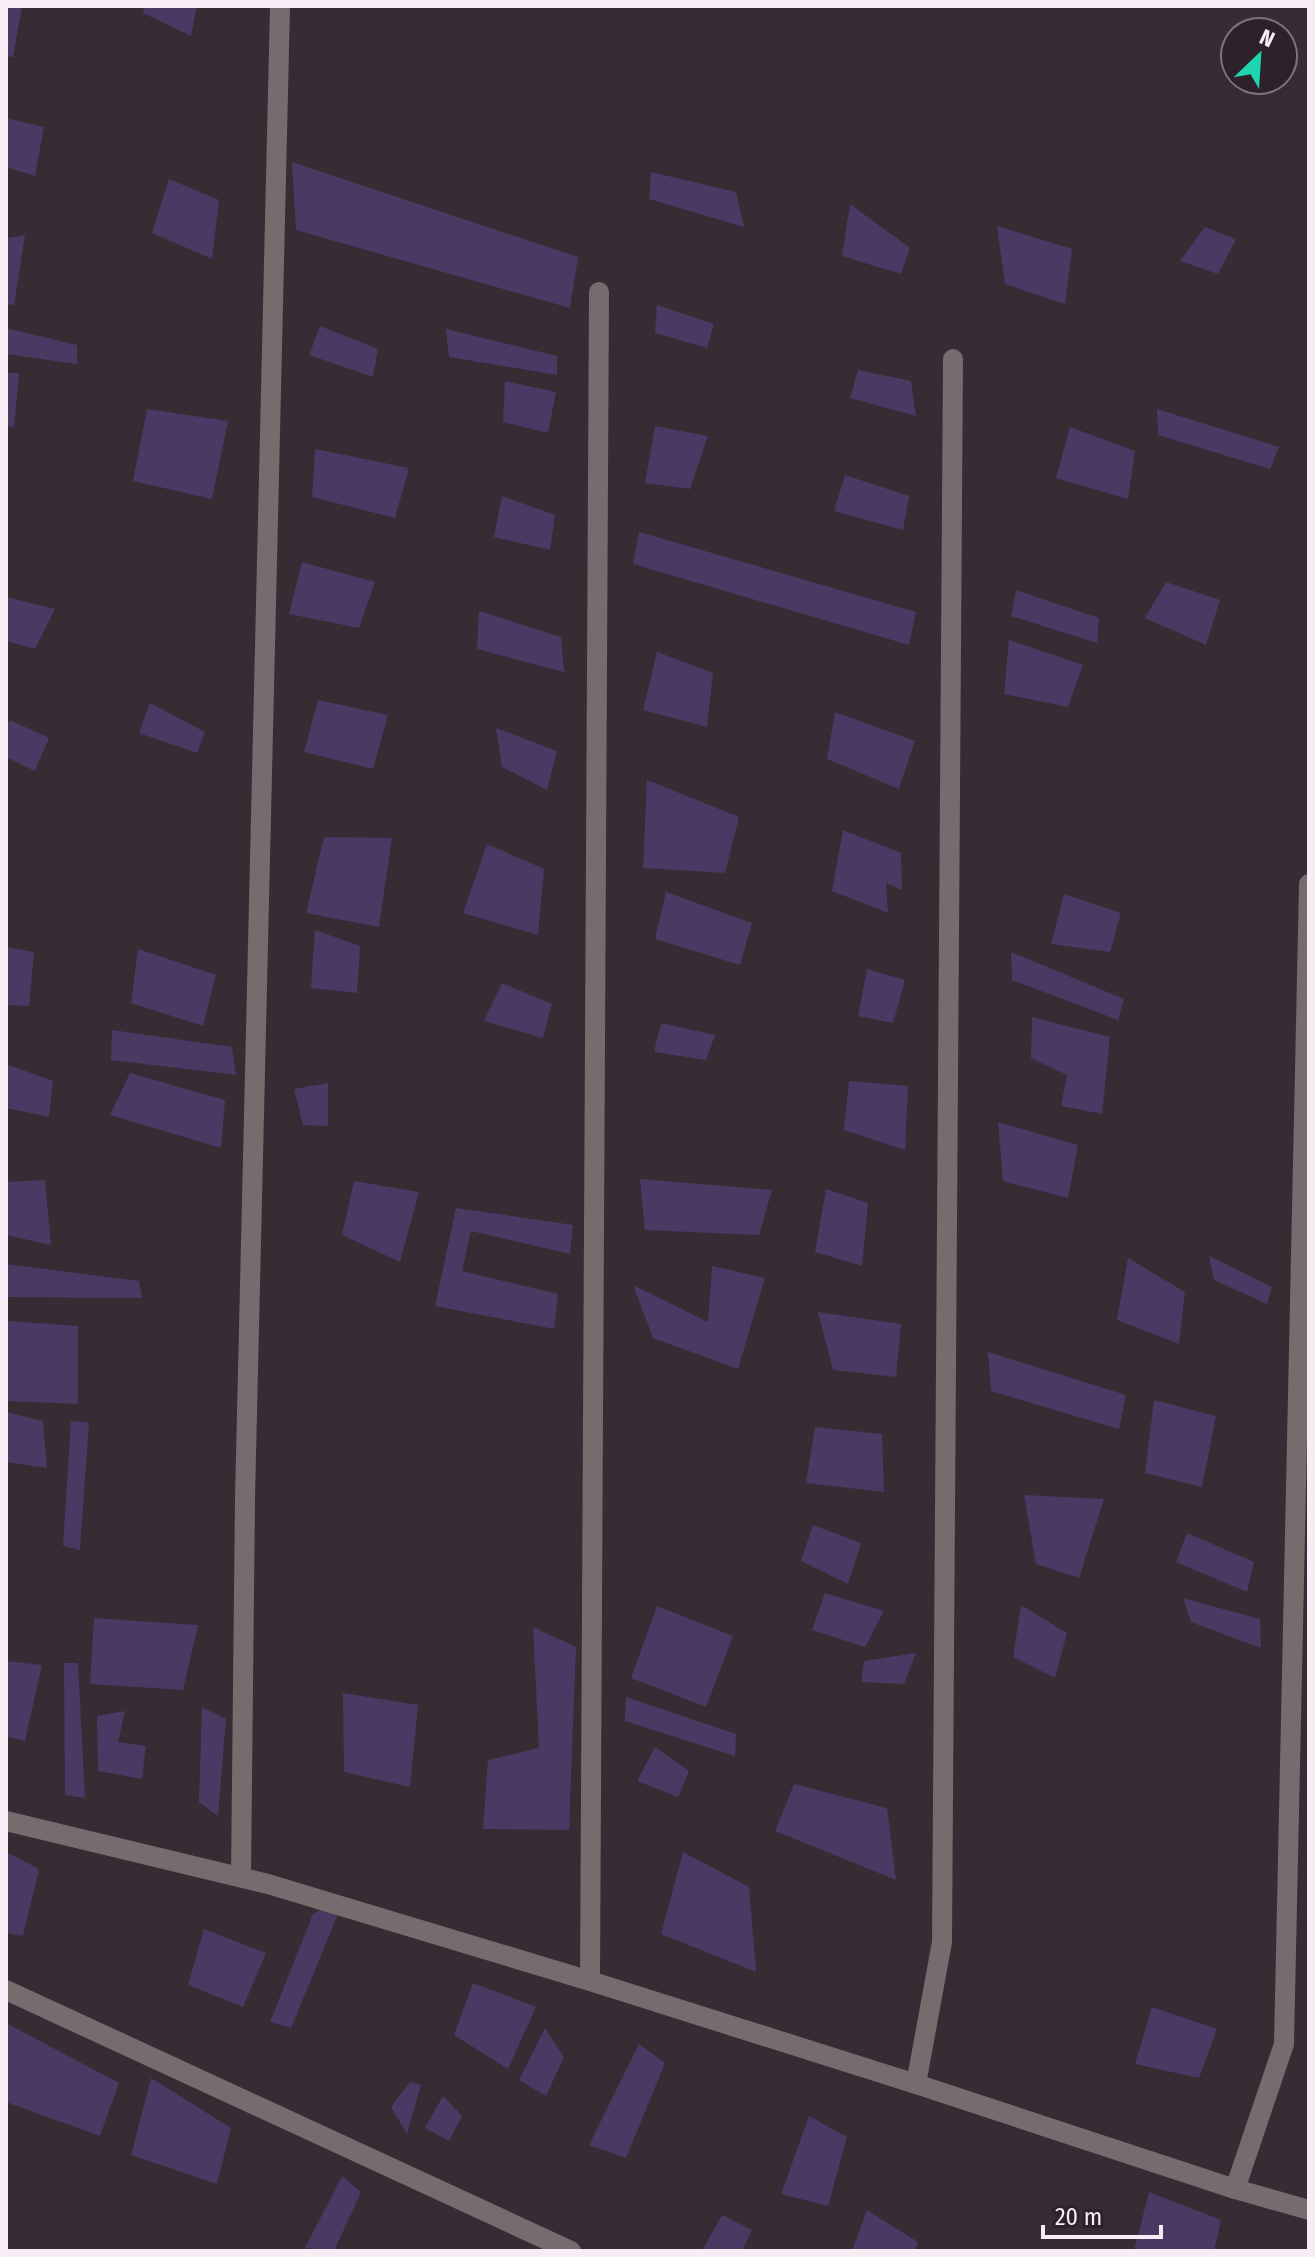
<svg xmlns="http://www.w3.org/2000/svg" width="1315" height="2257" viewBox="0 0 1315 2257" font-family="'Fira Sans Condensed',sans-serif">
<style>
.building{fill:#4b3964}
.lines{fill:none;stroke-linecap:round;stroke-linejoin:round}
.minor{stroke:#746c6d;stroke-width:20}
</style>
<rect width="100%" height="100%" fill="#372b34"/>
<g class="building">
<polygon points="6,6 22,6 13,57 6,56"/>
<polygon points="144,6 197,6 191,36 143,13"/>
<polygon points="6,118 44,127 35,176 6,167"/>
<polygon points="292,162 578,257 570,308 296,230"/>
<polygon points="651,172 736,192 744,227 649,199"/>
<polygon points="169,179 219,200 212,259 152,233"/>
<polygon points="850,204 910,248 901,274 842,256"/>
<polygon points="997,226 1072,249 1065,304 1005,284"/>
<polygon points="1205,227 1236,239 1218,274 1180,261"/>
<polygon points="25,235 14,305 6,304 6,238"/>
<polygon points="657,305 714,324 707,348 655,333"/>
<polygon points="320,326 378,349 373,377 309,355"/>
<polygon points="6,328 77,345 77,364 6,354"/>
<polygon points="446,329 557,356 557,375 449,357"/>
<polygon points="858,370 911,381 916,416 850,398"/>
<polygon points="6,373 19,373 14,427 6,425"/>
<polygon points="505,381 556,392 548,433 503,422"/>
<polygon points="147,409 228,421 212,499 133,481"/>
<polygon points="1157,409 1279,447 1270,469 1158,435"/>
<polygon points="655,426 708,436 690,489 645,483"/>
<polygon points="1070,427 1135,451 1128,499 1056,478"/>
<polygon points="315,449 409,468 395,518 312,497"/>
<polygon points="845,475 909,496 903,530 834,511"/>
<polygon points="502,496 555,515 550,550 494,537"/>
<polygon points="639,532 916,612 909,645 633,564"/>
<polygon points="302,562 375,582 359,628 289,614"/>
<polygon points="1166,582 1220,600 1206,645 1145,618"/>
<polygon points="1016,590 1099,618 1097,643 1011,616"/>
<polygon points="6,597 55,609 35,649 6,641"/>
<polygon points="479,611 561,637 564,672 477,649"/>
<polygon points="1009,640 1083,665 1068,707 1004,694"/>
<polygon points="657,652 713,673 707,727 643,710"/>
<polygon points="318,700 388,715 373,769 304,752"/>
<polygon points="150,703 205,732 197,753 139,733"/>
<polygon points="835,712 915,741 899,789 827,759"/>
<polygon points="10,720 49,738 35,771 6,757 6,727"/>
<polygon points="496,728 557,751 547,790 502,767"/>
<polygon points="647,780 739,817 725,873 643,868"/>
<polygon points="843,830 901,853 902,890 886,883 888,913 832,891"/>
<polygon points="324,837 392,838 379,927 306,913"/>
<polygon points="487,844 544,869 538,935 463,913"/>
<polygon points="666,892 752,923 740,965 655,939"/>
<polygon points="1064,894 1121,913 1110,952 1051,944"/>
<polygon points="315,930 360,946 357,993 311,988"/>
<polygon points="6,947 34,952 29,1006 6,1005"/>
<polygon points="138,949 216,975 203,1026 131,1003"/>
<polygon points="1011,952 1124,999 1118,1020 1012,980"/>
<polygon points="867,969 905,980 893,1023 858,1016"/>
<polygon points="502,983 552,1004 543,1038 484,1021"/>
<polygon points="1032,1017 1110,1037 1102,1114 1061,1106 1067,1075 1031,1058"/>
<polygon points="661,1023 715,1035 706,1060 654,1052"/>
<polygon points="112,1030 232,1047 236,1075 111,1060"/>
<polygon points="6,1064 53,1081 49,1117 6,1108"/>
<polygon points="130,1073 225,1100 221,1148 110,1115"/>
<polygon points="849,1081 908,1086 905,1150 844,1130"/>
<polygon points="328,1083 328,1126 303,1125 294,1089"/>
<polygon points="998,1122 1078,1145 1068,1198 1003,1181"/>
<polygon points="640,1179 772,1190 759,1235 645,1230"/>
<polygon points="45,1180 51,1245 6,1235 6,1182"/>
<polygon points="354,1181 419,1192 400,1262 342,1235"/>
<polygon points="826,1189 868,1203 862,1266 815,1252"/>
<polygon points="456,1208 573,1225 570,1254 471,1231 462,1271 558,1294 554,1329 435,1306"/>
<polygon points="1209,1256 1272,1287 1267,1304 1214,1280"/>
<polygon points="1128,1258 1185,1292 1179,1344 1117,1320"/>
<polygon points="6,1264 139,1281 142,1298 6,1297"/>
<polygon points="712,1266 765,1278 738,1369 653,1338 633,1285 708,1322"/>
<polygon points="818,1312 901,1324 896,1377 833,1370"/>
<polygon points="8,1321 78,1326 78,1404 8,1401"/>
<polygon points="988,1352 1126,1395 1119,1429 991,1391"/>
<polygon points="1154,1400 1216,1416 1202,1487 1145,1473"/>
<polygon points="6,1412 43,1421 47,1468 6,1462"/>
<polygon points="71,1421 89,1423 80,1550 63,1546"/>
<polygon points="815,1427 882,1434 884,1492 806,1483"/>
<polygon points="1024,1495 1104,1499 1079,1578 1036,1564"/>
<polygon points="813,1525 861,1543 848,1584 801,1561"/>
<polygon points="1187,1533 1254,1562 1247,1592 1176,1562"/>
<polygon points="825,1593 884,1611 865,1647 812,1630"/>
<polygon points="1183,1598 1260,1619 1261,1648 1191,1622"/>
<polygon points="1021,1605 1067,1633 1055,1678 1013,1657"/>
<polygon points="657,1606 733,1636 706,1707 631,1678"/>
<polygon points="94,1618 198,1625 183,1690 90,1684"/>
<polygon points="533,1627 576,1647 569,1830 483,1829 488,1760 539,1748"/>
<polygon points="916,1653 904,1684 861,1682 864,1661"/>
<polygon points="6,1661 42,1665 25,1741 6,1736"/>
<polygon points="64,1663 78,1663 85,1798 65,1795"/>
<polygon points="343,1693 418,1705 410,1787 344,1772"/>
<polygon points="626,1697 736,1734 735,1756 625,1721"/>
<polygon points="202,1707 226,1719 218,1816 199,1802"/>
<polygon points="125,1711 118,1742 146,1746 142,1779 98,1771 97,1716"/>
<polygon points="655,1747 689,1771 678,1797 637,1781"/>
<polygon points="794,1784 887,1808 896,1880 775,1831"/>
<polygon points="6,1852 39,1869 23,1936 6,1933"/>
<polygon points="683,1852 749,1887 756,1972 661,1934"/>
<polygon points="345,1897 291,2028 270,2022 313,1914"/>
<polygon points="204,1929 266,1953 243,2007 188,1985"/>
<polygon points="473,1983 536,2007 508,2069 454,2035"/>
<polygon points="1152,2007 1217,2029 1199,2078 1135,2064"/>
<polygon points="6,2023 119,2083 100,2136 6,2102"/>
<polygon points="545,2028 564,2057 546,2096 519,2080"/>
<polygon points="639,2044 665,2063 626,2158 589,2145"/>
<polygon points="151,2078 231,2128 217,2184 131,2155"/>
<polygon points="410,2082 421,2085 407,2134 391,2107"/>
<polygon points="443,2096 462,2116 449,2141 425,2128"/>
<polygon points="809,2116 847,2137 828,2206 781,2194"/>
<polygon points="342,2176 361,2192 334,2251 305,2248"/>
<polygon points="1149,2192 1221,2220 1214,2251 1134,2251"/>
<polygon points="867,2210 918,2242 915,2251 852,2251"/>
<polygon points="722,2215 752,2230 742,2251 702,2251"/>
</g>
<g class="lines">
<g class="minor">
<polyline points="6,1821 268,1884 590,1981 916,2084 1235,2189 1309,2210"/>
<polyline points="241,1876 245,1498 280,7"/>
<polyline points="590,1981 599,292"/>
<polyline points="6,1990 571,2251"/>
<polyline points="916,2084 942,1942 953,359"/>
<polyline points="1235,2189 1284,2044 1309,884"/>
</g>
</g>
<rect width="1315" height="2257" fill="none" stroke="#f6eef4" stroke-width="16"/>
<g transform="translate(1259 56) rotate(25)"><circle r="38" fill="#2d212a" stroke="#7d737b" stroke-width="2"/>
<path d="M0-6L14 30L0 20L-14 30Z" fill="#1fd5b0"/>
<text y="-12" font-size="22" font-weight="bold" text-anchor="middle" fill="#f6eef4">N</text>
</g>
<path d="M1043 2225v12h118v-12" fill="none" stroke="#f6eef4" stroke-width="4"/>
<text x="1055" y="2225" font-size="24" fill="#f6eef4" stroke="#2d212a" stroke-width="6" paint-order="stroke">20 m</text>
</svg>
